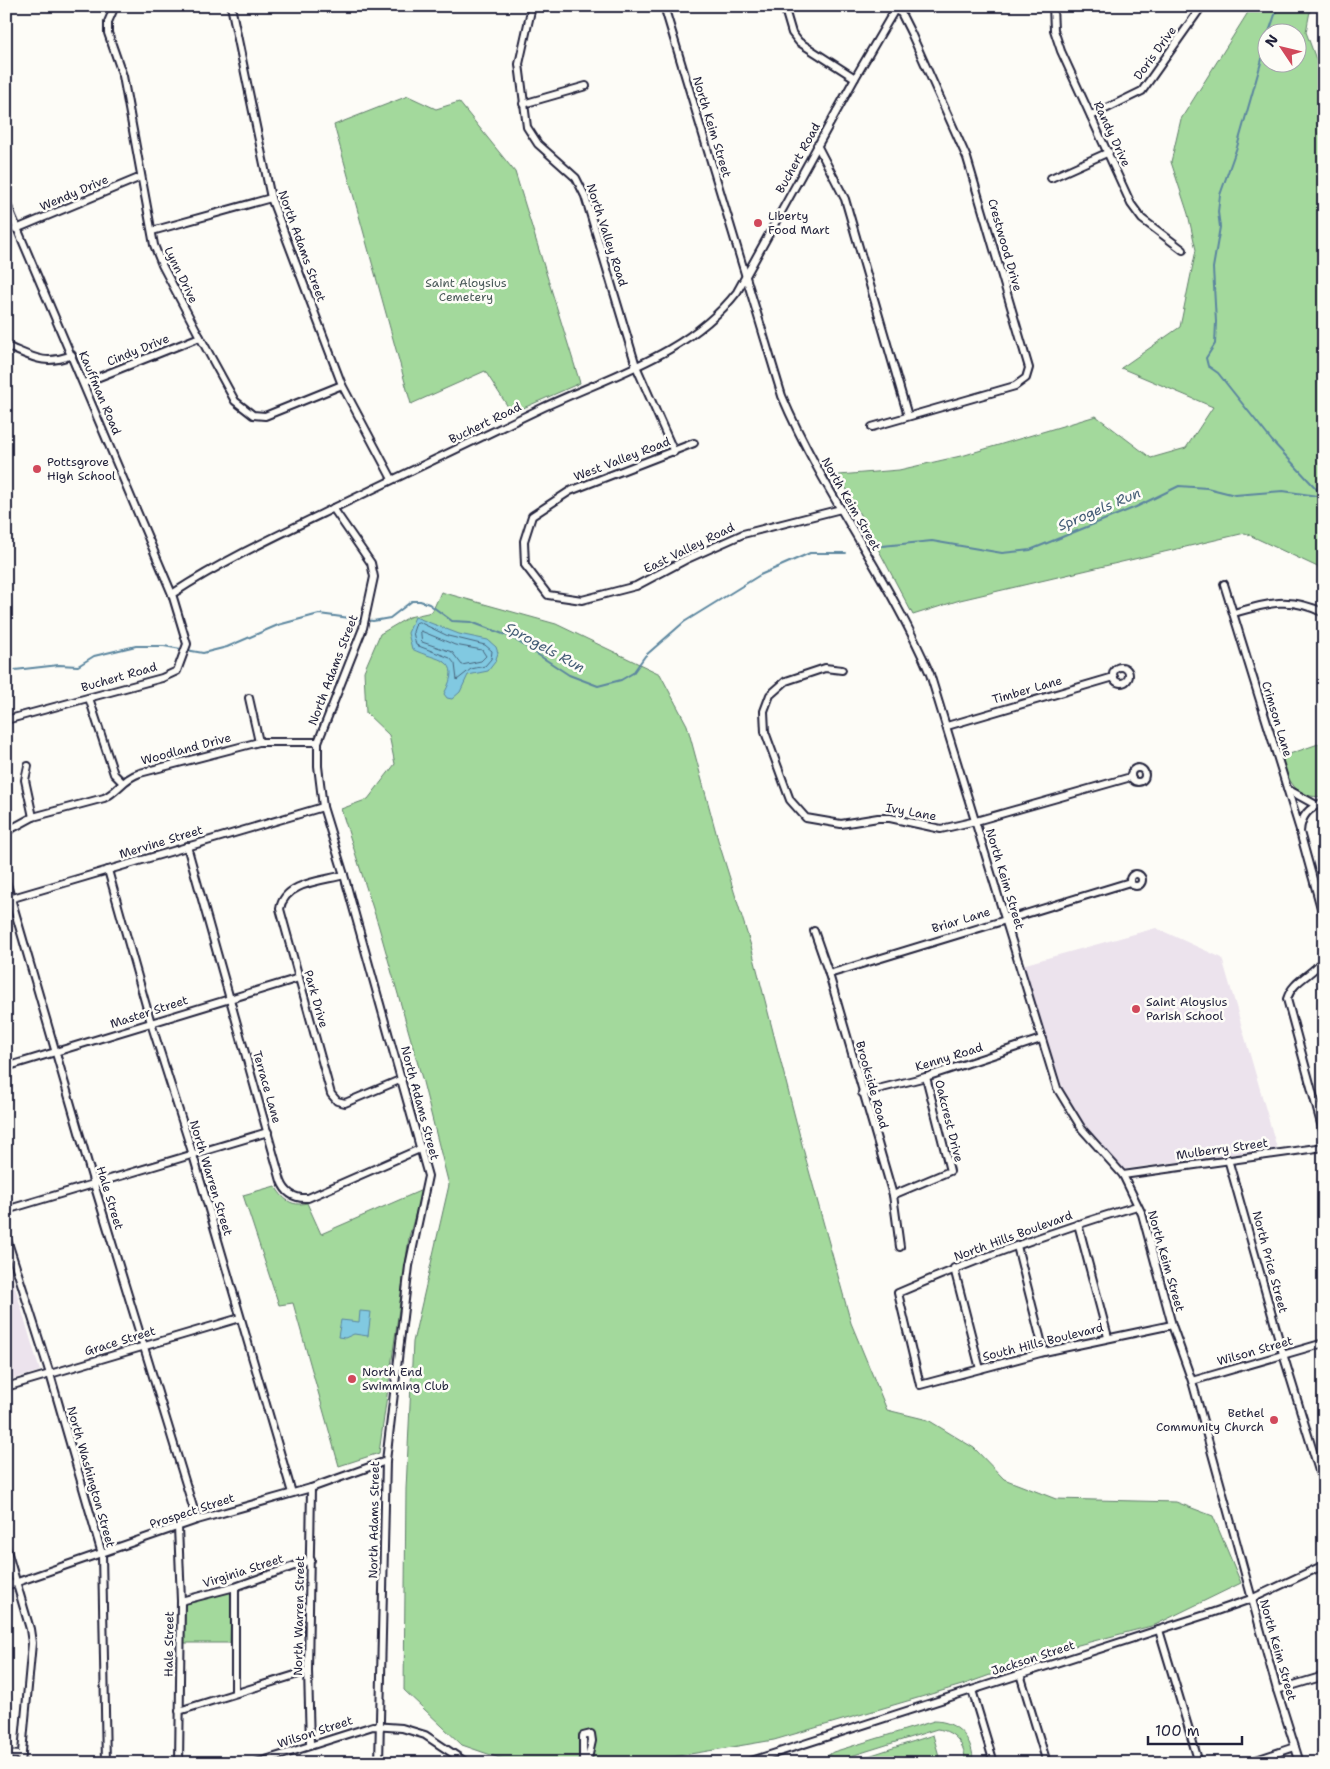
<svg xmlns="http://www.w3.org/2000/svg" width="1330" height="1769" viewBox="0 0 1330 1769" font-family="'Shantell Sans',sans-serif">
<style>
.built{fill:#ece3ed}
.green{fill:#a3d99c;stroke:#627e6c;fill-rule:evenodd}
.water{fill:#81c9e1;stroke:#5b869f}
.lines{fill:none;stroke-linecap:round;stroke-linejoin:round}
.shore{stroke:#48657d;stroke-width:1}
.stream{stroke:#5b869f;stroke-width:2}
.minor-casing{stroke:#22223b;stroke-width:10}
.minor{stroke:#fdfcf7;stroke-width:6}
.poi-dot{fill:#d1495b;stroke:#fdfcf7;stroke-width:2}
.labels{text-anchor:middle;stroke-width:5;stroke-linejoin:round;paint-order:stroke}
.street-label{font-size:12px;fill:#22223b;stroke:#fdfcf7}
.poi-label{font-size:12px;fill:#22223b;stroke:#fdfcf7;text-anchor:start}
.park-label{font-size:12px;fill:#495958;stroke:#fdfcf7}
.water-label{font-size:14px;font-style:italic;fill:#435c75;stroke:#fdfcf7}
</style>
<rect width="100%" height="100%" fill="#fdfcf7"/>
<filter id="ink" filterUnits="userSpaceOnUse"><feTurbulence type="fractalNoise" baseFrequency=".02" numOctaves="2"/><feDisplacementMap in="SourceGraphic" scale="10" xChannelSelector="R" yChannelSelector="G"/><feConvolveMatrix kernelMatrix="1 2 1 2 8 2 1 2 1" color-interpolation-filters="sRGB"/></filter>
<g filter="url(#ink)">
<g class="built">
<polygon points="1156,928 1222,958 1277,1148 1124,1169 1084,1124 1064,1092 1022,965"/>
<polygon points="6,1257 40,1371 6,1381"/>
</g>
<g class="green">
<path d="M 1252,6 L 1311,6 L 1306,32 L 1324,81 L 1324,376 L 1319,382 L 1324,390 L 1324,570 L 1245,533 L 960,600 L 913,615 L 839,475 L 899,470 L 965,455 L 1096,416 L 1151,458 L 1186,448 L 1213,407 L 1121,368 L 1180,327 L 1196,250 L 1188,214 L 1171,162 L 1181,119 ZM 1268,32 L 1298,32 L 1298,62 L 1268,62 Z"/>
<polygon points="408,96 436,109 459,102 515,172 580,383 512,413 485,371 411,404 334,125"/>
<polygon points="441,592 556,624 660,674 687,725 718,840 751,946 805,1156 851,1323 887,1410 928,1420 974,1448 1004,1479 1056,1499 1176,1502 1213,1516 1241,1583 1155,1625 1063,1649 962,1685 774,1740 636,1763 514,1763 462,1745 404,1690 406,1489 413,1342 449,1185 423,1082 378,924 341,809 368,799 395,764 389,735 366,713 364,671 380,634 409,617 432,612"/>
<path d="M 1324,742 L 1324,796 C 1296,800 1288,781 1281,757 Z"/>
<path d="M 275,1186 C 283,1199 291,1207 307,1203 L 321,1234 L 422,1190 L 409,1237 L 379,1453 L 339,1466 L 293,1303 L 279,1305 L 243,1195 Z"/>
<polygon points="231,1591 230,1643 182,1643 183,1608 186,1603"/>
<path d="M 934,1721 C 957,1721 974,1739 973,1763 L 965,1763 C 966,1745 955,1731 937,1729 L 829,1763 L 817,1763 L 833,1752 Z"/>
<polygon points="933,1735 941,1763 847,1763"/>
</g>
<g class="water">
<path d="M 415,617 L 459,634 L 488,640 L 496,647 L 498,653 L 495,662 L 488,671 L 468,675 L 460,692 L 452,699 L 447,698 L 444,694 C 464,656 437,662 412,649 L 408,633 Z"/>
<polygon points="360,1311 371,1312 368,1336 354,1334 345,1338 338,1337 341,1320 359,1322"/>
</g>
<g class="lines">
<g class="shore">
<polygon points="419,622 448,636 485,645 492,651 491,659 485,666 471,669 457,680 455,664 450,658 416,645 413,632 416,623"/>
<polygon points="421,631 455,645 482,650 486,656 481,661 462,665 452,652 422,642"/>
</g>
<g class="stream">
<polyline points="1269,32 1278,6"/>
<polyline points="1268,38 1237,147 1220,195 1218,212 1220,227 1213,268 1216,322 1215,344 1206,358 1208,366 1218,373 1272,441 1324,497"/>
<polyline points="882,546 932,541 1002,553 1030,550 1136,507 1179,486 1207,488 1235,495 1283,491 1324,497"/>
<polyline points="6,671 59,665 78,666 94,656 136,646 164,646 203,653 227,647 278,625 319,614 373,621 390,618 412,601 420,601 429,604 452,621 471,622 511,637 569,675 598,686 621,680 633,673 645,656 684,622 760,575 810,553 846,553"/>
</g>
<g class="minor-casing">
<g id="minor">
<polyline points="115,6 108,22 108,33 123,76 154,245 162,265 200,337 235,401 253,415 265,416 342,385"/>
<polyline points="231,6 271,198 342,385 392,479"/>
<polyline points="532,6 519,64 527,127 538,144 576,178 585,196 636,366 674,452"/>
<path d="M 664,6 L 782,396 C 823,493 889,577 930,674 L 1057,1088 L 1082,1129 L 1123,1175 L 1142,1214 L 1172,1325 L 1192,1381 L 1277,1690 L 1300,1763"/>
<polyline points="784,6 792,33 799,42 855,78"/>
<polyline points="1053,6 1054,30 1061,51 1131,204 1142,219 1183,250"/>
<polyline points="523,104 586,86"/>
<polyline points="1091,116 1142,91 1202,6"/>
<polyline points="817,145 845,199 908,416"/>
<polyline points="1051,178 1109,152"/>
<polyline points="6,202 172,594"/>
<polyline points="16,229 141,177"/>
<polyline points="152,231 271,198"/>
<path d="M 6,346 C 33,357 44,366 72,355"/>
<polyline points="84,383 200,337"/>
<polyline points="872,427 1015,386 1026,378 1029,368 967,158 911,33 901,13 895,10"/>
<polyline points="694,443 570,491 532,516 524,541 525,565 548,595 582,600 636,586 685,560 743,534 841,509"/>
<polyline points="333,508 371,563 374,577 363,628 318,742 318,766 323,807 344,875 428,1176 409,1266 386,1461 379,1763"/>
<polyline points="1224,584 1300,830"/>
<path d="M 1234,613 C 1267,603 1291,596 1324,613"/>
<circle cx="1121" cy="675" r="8"/>
<polyline points="842,670 825,668 786,681 770,695 764,711 765,732 790,800 806,818 841,824 878,818 890,818 941,829 976,821 1131,777"/>
<polyline points="89,698 114,774 122,782"/>
<polyline points="249,698 259,742"/>
<path d="M 6,720 L 162,678 L 177,671 L 187,644 L 172,594 C 224,560 280,534 336,507 C 405,474 474,440 544,407 C 612,375 689,354 737,292 L 855,78 L 897,6"/>
<polyline points="947,726 1114,677"/>
<polyline points="28,766 25,780 33,817"/>
<circle cx="1138" cy="775" r="7"/>
<polyline points="1287,789 1316,805"/>
<path d="M 1324,802 C 1309,808 1301,815 1300,832 L 1324,919"/>
<path d="M 6,834 L 9,830 L 33,817 L 104,798 C 119,791 122,779 140,773 L 259,742 L 318,742"/>
<path d="M 187,846 L 281,1181 C 286,1194 295,1199 308,1198 L 422,1148"/>
<polyline points="108,870 151,1023 193,1155 292,1493"/>
<circle cx="1136" cy="880" r="6"/>
<path d="M 344,875 C 323,881 284,882 280,909 L 331,1094 L 337,1101 L 345,1103 L 402,1079"/>
<polyline points="6,881 94,1184 197,1520"/>
<polyline points="6,900 323,807"/>
<polyline points="814,931 829,974 893,1195 900,1247"/>
<path d="M 1324,958 C 1314,975 1293,979 1287,999 L 1324,1135"/>
<polyline points="829,974 1130,882"/>
<polyline points="6,1067 299,978"/>
<polyline points="862,1093 926,1077 1041,1039"/>
<polyline points="1228,1159 1283,1354 1324,1487"/>
<polyline points="1123,1175 1324,1147"/>
<polyline points="893,1195 950,1171 926,1077"/>
<path d="M 1137,1206 C 1056,1230 976,1259 898,1293 L 920,1385 L 1044,1352 L 1172,1325"/>
<polyline points="6,1210 268,1132"/>
<polyline points="1078,1224 1108,1337"/>
<polyline points="6,1236 50,1374 102,1554 106,1763"/>
<polyline points="1017,1246 1044,1352"/>
<polyline points="954,1268 980,1369"/>
<polyline points="1192,1381 1324,1343"/>
<polyline points="6,1387 240,1318"/>
<polyline points="178,1527 181,1601 179,1763"/>
<polyline points="6,1547 30,1629 32,1643 21,1763"/>
<polyline points="6,1586 197,1520 311,1488 386,1461"/>
<polyline points="235,1587 235,1693"/>
<polyline points="181,1601 235,1587 311,1560"/>
<polyline points="1159,1630 1199,1763"/>
<polyline points="1020,1674 1047,1763"/>
<polyline points="972,1690 994,1763"/>
<polyline points="1277,1690 1324,1676"/>
<polyline points="179,1711 308,1671"/>
<polyline points="310,1744 308,1671 311,1488"/>
<polyline points="6,1754 22,1755"/>
<polyline points="256,1763 373,1726 402,1728 425,1735 467,1763"/>
<polyline points="583,1763 583,1736 591,1734 592,1741 587,1763"/>
<polyline points="745,1763 1205,1615 1251,1599 1324,1565"/>
<polyline points="1247,1763 1295,1747"/>
</g>
</g>
<use href="#minor" class="minor"/>
</g>
</g>
<g class="poi-dot">
<circle cx="758" cy="223" r="5"/>
<circle cx="37" cy="469" r="5"/>
<circle cx="1136" cy="1009" r="5"/>
<circle cx="352" cy="1379" r="5"/>
<circle cx="1274" cy="1420" r="5"/>
</g>
<g class="labels">
<g class="street-label">
<text transform="translate(1155 53) rotate(-54)" y="4">Doris Drive</text>
<text transform="translate(712 127) rotate(73)" y="4">North Keim Street</text>
<text transform="translate(1112 134) rotate(65)" y="4">Randy Drive</text>
<text transform="translate(798 158) rotate(-61)" y="4">Buchert Road</text>
<text transform="translate(74 193) rotate(-23)" y="4">Wendy Drive</text>
<text transform="translate(607 235) rotate(72)" y="4">North Valley Road</text>
<text transform="translate(1005 245) rotate(74)" y="4">Crestwood Drive</text>
<text transform="translate(302 246) rotate(70)" y="4">North Adams Street</text>
<text transform="translate(181 275) rotate(64)" y="4">Lynn Drive</text>
<text transform="translate(138 350) rotate(-22)" y="4">Cindy Drive</text>
<text transform="translate(100 393) rotate(67)" y="4">Kauffman Road</text>
<text transform="translate(485 423) rotate(-26)" y="4">Buchert Road</text>
<text transform="translate(622 459) rotate(-21)" y="4">West Valley Road</text>
<text transform="translate(851 504) rotate(60)" y="4">North Keim Street</text>
<text transform="translate(689 548) rotate(-26)" y="4">East Valley Road</text>
<text transform="translate(333 670) rotate(-69)" y="4">North Adams Street</text>
<text transform="translate(119 677) rotate(-16)" y="4">Buchert Road</text>
<text transform="translate(1027 690) rotate(-16)" y="4">Timber Lane</text>
<text transform="translate(1277 719) rotate(73)" y="4">Crimson Lane</text>
<text transform="translate(186 749) rotate(-15)" y="4">Woodland Drive</text>
<text transform="translate(911 812) rotate(10)" y="4">Ivy Lane</text>
<text transform="translate(161 842) rotate(-17)" y="4">Mervine Street</text>
<text transform="translate(1005 879) rotate(73)" y="4">North Keim Street</text>
<text transform="translate(961 920) rotate(-17)" y="4">Briar Lane</text>
<text transform="translate(316 999) rotate(74)" y="4">Park Drive</text>
<text transform="translate(149 1012) rotate(-18)" y="4">Master Street</text>
<text transform="translate(949 1057) rotate(-17)" y="4">Kenny Road</text>
<text transform="translate(872 1085) rotate(74)" y="4">Brookside Road</text>
<text transform="translate(267 1087) rotate(74)" y="4">Terrace Lane</text>
<text transform="translate(420 1103) rotate(75)" y="4">North Adams Street</text>
<text transform="translate(949 1121) rotate(76)" y="4">Oakcrest Drive</text>
<text transform="translate(1222 1149) rotate(-8)" y="4">Mulberry Street</text>
<text transform="translate(211 1178) rotate(73)" y="4">North Warren Street</text>
<text transform="translate(110 1198) rotate(73)" y="4">Hale Street</text>
<text transform="translate(1013 1236) rotate(-20)" y="4">North Hills Boulevard</text>
<text transform="translate(1166 1261) rotate(74)" y="4">North Keim Street</text>
<text transform="translate(1270 1262) rotate(75)" y="4">North Price Street</text>
<text transform="translate(120 1341) rotate(-17)" y="4">Grace Street</text>
<text transform="translate(1043 1342) rotate(-14)" y="4">South Hills Boulevard</text>
<text transform="translate(1255 1351) rotate(-16)" y="4">Wilson Street</text>
<text transform="translate(91 1477) rotate(74)" y="4">North Washington Street</text>
<text transform="translate(192 1511) rotate(-18)" y="4">Prospect Street</text>
<text transform="translate(374 1520) rotate(-89)" y="4">North Adams Street</text>
<text transform="translate(243 1571) rotate(-18)" y="4">Virginia Street</text>
<text transform="translate(299 1616) rotate(-89)" y="4">North Warren Street</text>
<text transform="translate(169 1644) rotate(-89)" y="4">Hale Street</text>
<text transform="translate(1278 1650) rotate(74)" y="4">North Keim Street</text>
<text transform="translate(1033 1658) rotate(-18)" y="4">Jackson Street</text>
<text transform="translate(315 1732) rotate(-18)" y="4">Wilson Street</text>
</g>
<g class="poi-label">
<text x="768" y="220">Liberty<tspan x="768" dy="14">Food Mart</tspan></text>
<text x="47" y="466">Pottsgrove<tspan x="47" dy="14">High School</tspan></text>
<text x="1146" y="1006">Saint Aloysius<tspan x="1146" dy="14">Parish School</tspan></text>
<text x="362" y="1376">North End<tspan x="362" dy="14">Swimming Club</tspan></text>
<text x="1264" y="1417" text-anchor="end">Bethel<tspan x="1264" dy="14">Community Church</tspan></text>
</g>
<g class="park-label">
<text x="466" y="287">Saint Aloysius<tspan x="466" dy="14">Cemetery</tspan></text>
</g>
<g class="water-label">
<text transform="translate(1099 509) rotate(-23)" y="5">Sprogels Run</text>
<text transform="translate(545 647) rotate(29)" y="5">Sprogels Run</text>
</g>
</g>
<rect width="1330" height="1769" fill="none" stroke="#fdfcf7" stroke-width="25"/>
<rect x="12" y="12" width="1305" height="1744" fill="none" stroke="#22223b" stroke-width="2" filter="url(#ink)"/>
<g transform="translate(1282 48) rotate(305)"><circle r="24" fill="#fdfcf7" stroke="#a5a5ac"/>
<path d="M0-4L9 19L0 12L-9 19Z" fill="#d1495b"/>
<text y="-8" font-size="14" font-weight="bold" text-anchor="middle" fill="#22223b">N</text>
</g>
<path d="M1148 1736v8h94v-8" fill="none" stroke="#22223b" stroke-width="2.5"/>
<text x="1155" y="1736" font-size="15" fill="#22223b" stroke="#fdfcf7" stroke-width="4" paint-order="stroke">100 m</text>
</svg>
